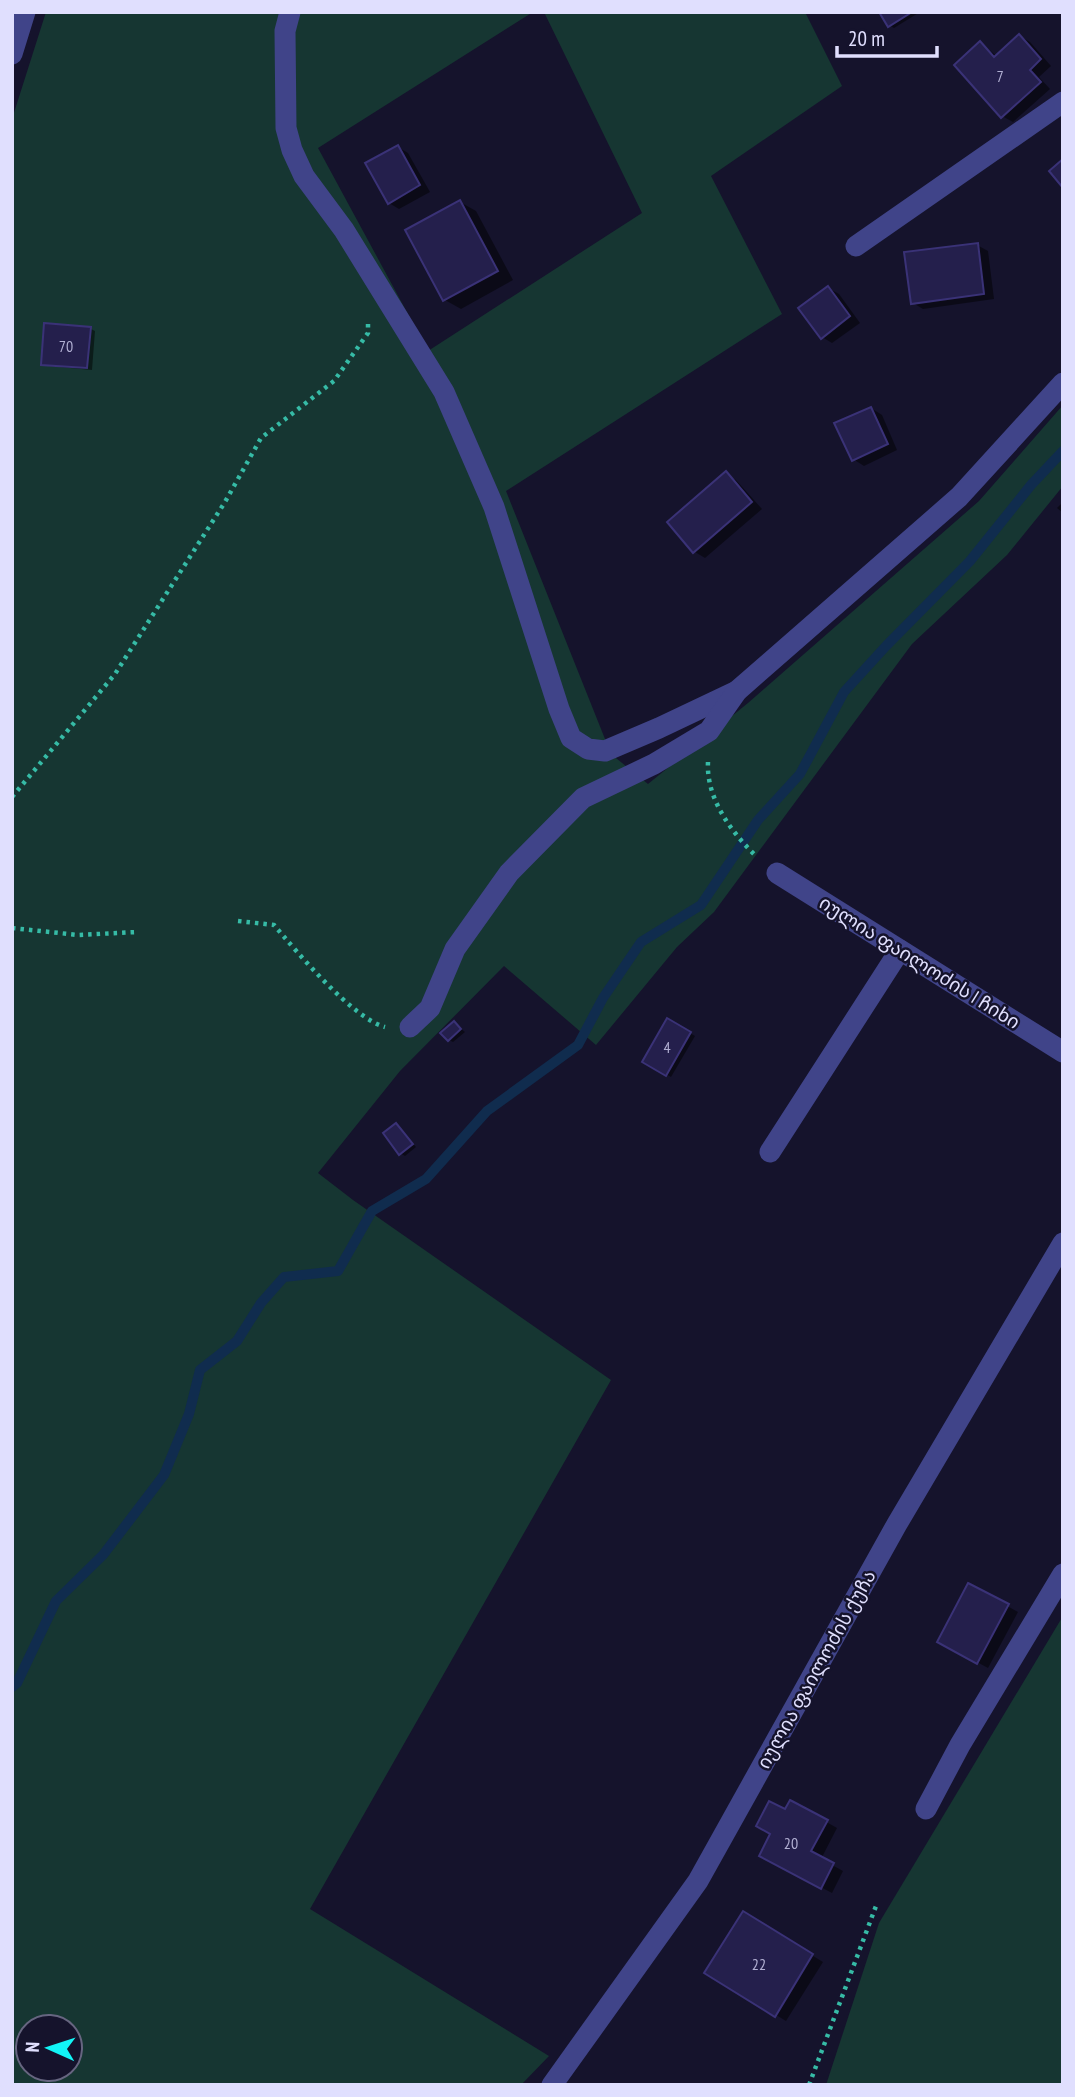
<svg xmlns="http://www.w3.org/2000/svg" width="1075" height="2097" viewBox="0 0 1075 2097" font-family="'PT Sans Narrow','Noto Sans Georgian',sans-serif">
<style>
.green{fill:#163632;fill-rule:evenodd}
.shadow{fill:#0007}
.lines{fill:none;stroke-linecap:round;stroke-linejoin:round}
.stream{stroke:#102c4e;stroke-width:10}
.building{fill:#241f4c;stroke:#3a3277;stroke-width:2}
.path{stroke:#36bba6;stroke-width:4.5;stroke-dasharray:3.5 5;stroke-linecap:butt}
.minor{stroke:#404489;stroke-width:21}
.labels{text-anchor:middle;stroke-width:5;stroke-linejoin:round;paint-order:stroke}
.number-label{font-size:16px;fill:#b1afd2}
.street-label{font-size:19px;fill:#e0dffe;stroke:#15132c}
</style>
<rect width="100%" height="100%" fill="#15132c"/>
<g class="green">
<path d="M 46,12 L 533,12 L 318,148 L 428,351 L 642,213 L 544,12 L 805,12 L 842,86 L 711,176 L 782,314 L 506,491 L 611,754 L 648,784 L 748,703 L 979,501 L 1063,405 L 1063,486 L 1007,555 L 912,644 L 714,912 L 677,947 L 596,1045 L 504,966 L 400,1071 L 318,1173 L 353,1200 L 611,1380 L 310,1909 L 549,2056 L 521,2085 L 12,2085 L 12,119 ZM 28,2027 L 70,2027 L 70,2069 L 28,2069 Z"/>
<polygon points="1063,1616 1063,2085 826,2085 879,1923"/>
</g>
<g class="shadow">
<polygon points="881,12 920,12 894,28 889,25"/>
<polygon points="1020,36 1030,42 1051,66 1039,77 1050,89 1013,122 1002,116 980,43 997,56"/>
<polygon points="398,147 408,153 430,192 399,209 389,203"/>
<polygon points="460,202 476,211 513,280 461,309 445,300"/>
<polygon points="977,245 988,251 994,299 923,309 913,303"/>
<polygon points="828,288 839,294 860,323 832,343 822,337"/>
<polygon points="91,329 95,331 92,370 48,366 43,364"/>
<polygon points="871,408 882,415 897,450 864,466 853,459"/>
<polygon points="726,474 736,480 762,509 705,558 695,552"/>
<polygon points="1063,502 1063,513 1057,508"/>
<polygon points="668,1020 695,1036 671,1077 644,1062"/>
<polygon points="454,1023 465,1032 453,1042 449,1040"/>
<polygon points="396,1125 416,1147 405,1156 400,1153"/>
<polygon points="969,1585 1018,1612 988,1668 940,1642"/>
<polygon points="791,1802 837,1828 821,1859 843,1871 832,1893 771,1861 786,1812"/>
<polygon points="743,1913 823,1962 786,2021 707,1973"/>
</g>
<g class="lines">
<polyline class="stream" points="12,1687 17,1683 56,1601 103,1555 164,1475 189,1414 200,1370 237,1341 261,1303 284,1277 338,1271 372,1211 426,1179 487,1111 578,1045 603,998 641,942 701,905 758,820 800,774 844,692 886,646 970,561 1031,485 1063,451"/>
</g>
<g class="building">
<polygon points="879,12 912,12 888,27"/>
<polygon points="1019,34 1041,59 1030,70 1041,82 1001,118 954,65 980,41 994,57"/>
<polygon points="398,145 420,185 388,204 365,163"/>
<polygon points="1063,159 1063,188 1049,171"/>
<polygon points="460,200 498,271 443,301 405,230"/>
<polygon points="978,243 984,294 911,304 904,252"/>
<polygon points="828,286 850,316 821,339 798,308"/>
<polygon points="44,323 91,327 87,368 41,365"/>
<polygon points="871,407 888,444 852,461 834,423"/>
<polygon points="726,471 752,502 693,553 667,522"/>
<polygon points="667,1018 691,1032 666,1076 642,1062"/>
<polygon points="454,1021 461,1029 448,1041 440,1033"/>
<polygon points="396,1123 413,1144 399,1155 383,1133"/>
<polygon points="968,1583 1009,1604 977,1664 937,1642"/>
<polygon points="790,1800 828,1820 811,1851 834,1863 821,1889 759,1856 770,1834 756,1826 769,1801 785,1809"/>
<polygon points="743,1911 813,1954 775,2017 704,1973"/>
</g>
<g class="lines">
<g class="path">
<path d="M 708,762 C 706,799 732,833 757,857"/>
<polyline points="12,797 115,674 225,502 261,438 334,381 368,333 368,322"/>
<path d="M 238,921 L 274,925 C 297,952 352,1018 385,1027"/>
<polyline points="12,928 78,935 137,932"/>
<polyline points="809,2085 876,1906"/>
</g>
<g class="minor">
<polyline points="290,12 285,31 286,128 292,150 304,176 344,230 444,392 494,507 559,709 571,738 588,749 605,751 659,728 737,691"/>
<polyline points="12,54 25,12"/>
<polyline points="856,246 1063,102"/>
<polyline points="777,873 1063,1052"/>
<polyline points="410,1027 430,1008 455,949 509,873 583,798 654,764 709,731 737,691 959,497 1063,383"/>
<polyline points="770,1152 900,950"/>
<polyline points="926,1809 960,1745 1063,1574"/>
<polyline points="552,2085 698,1881 897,1524 1063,1243"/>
</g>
</g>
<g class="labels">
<g class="number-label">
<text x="1000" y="82">7</text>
<text x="66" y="352">70</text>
<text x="667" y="1053">4</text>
<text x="791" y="1849">20</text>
<text x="759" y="1970">22</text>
</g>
<g class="street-label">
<text transform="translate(920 962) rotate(32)" y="7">იულია ფაილოძის I ჩიხი</text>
<text transform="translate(816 1669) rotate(-61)" y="7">იულია ფაილოძის ქუჩა</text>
</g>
</g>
<rect width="1075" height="2097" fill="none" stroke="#e0dffe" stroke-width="28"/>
<g transform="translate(49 2048) rotate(273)"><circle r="33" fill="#15132c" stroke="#666580" stroke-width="2"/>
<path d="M0-5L12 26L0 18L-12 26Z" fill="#12f5f6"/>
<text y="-10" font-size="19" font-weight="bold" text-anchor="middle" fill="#e0dffe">N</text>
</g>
<path d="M837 46v10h100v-10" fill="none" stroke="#e0dffe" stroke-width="3.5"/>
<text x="848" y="46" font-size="21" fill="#e0dffe" stroke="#15132c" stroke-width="5" paint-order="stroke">20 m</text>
</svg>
